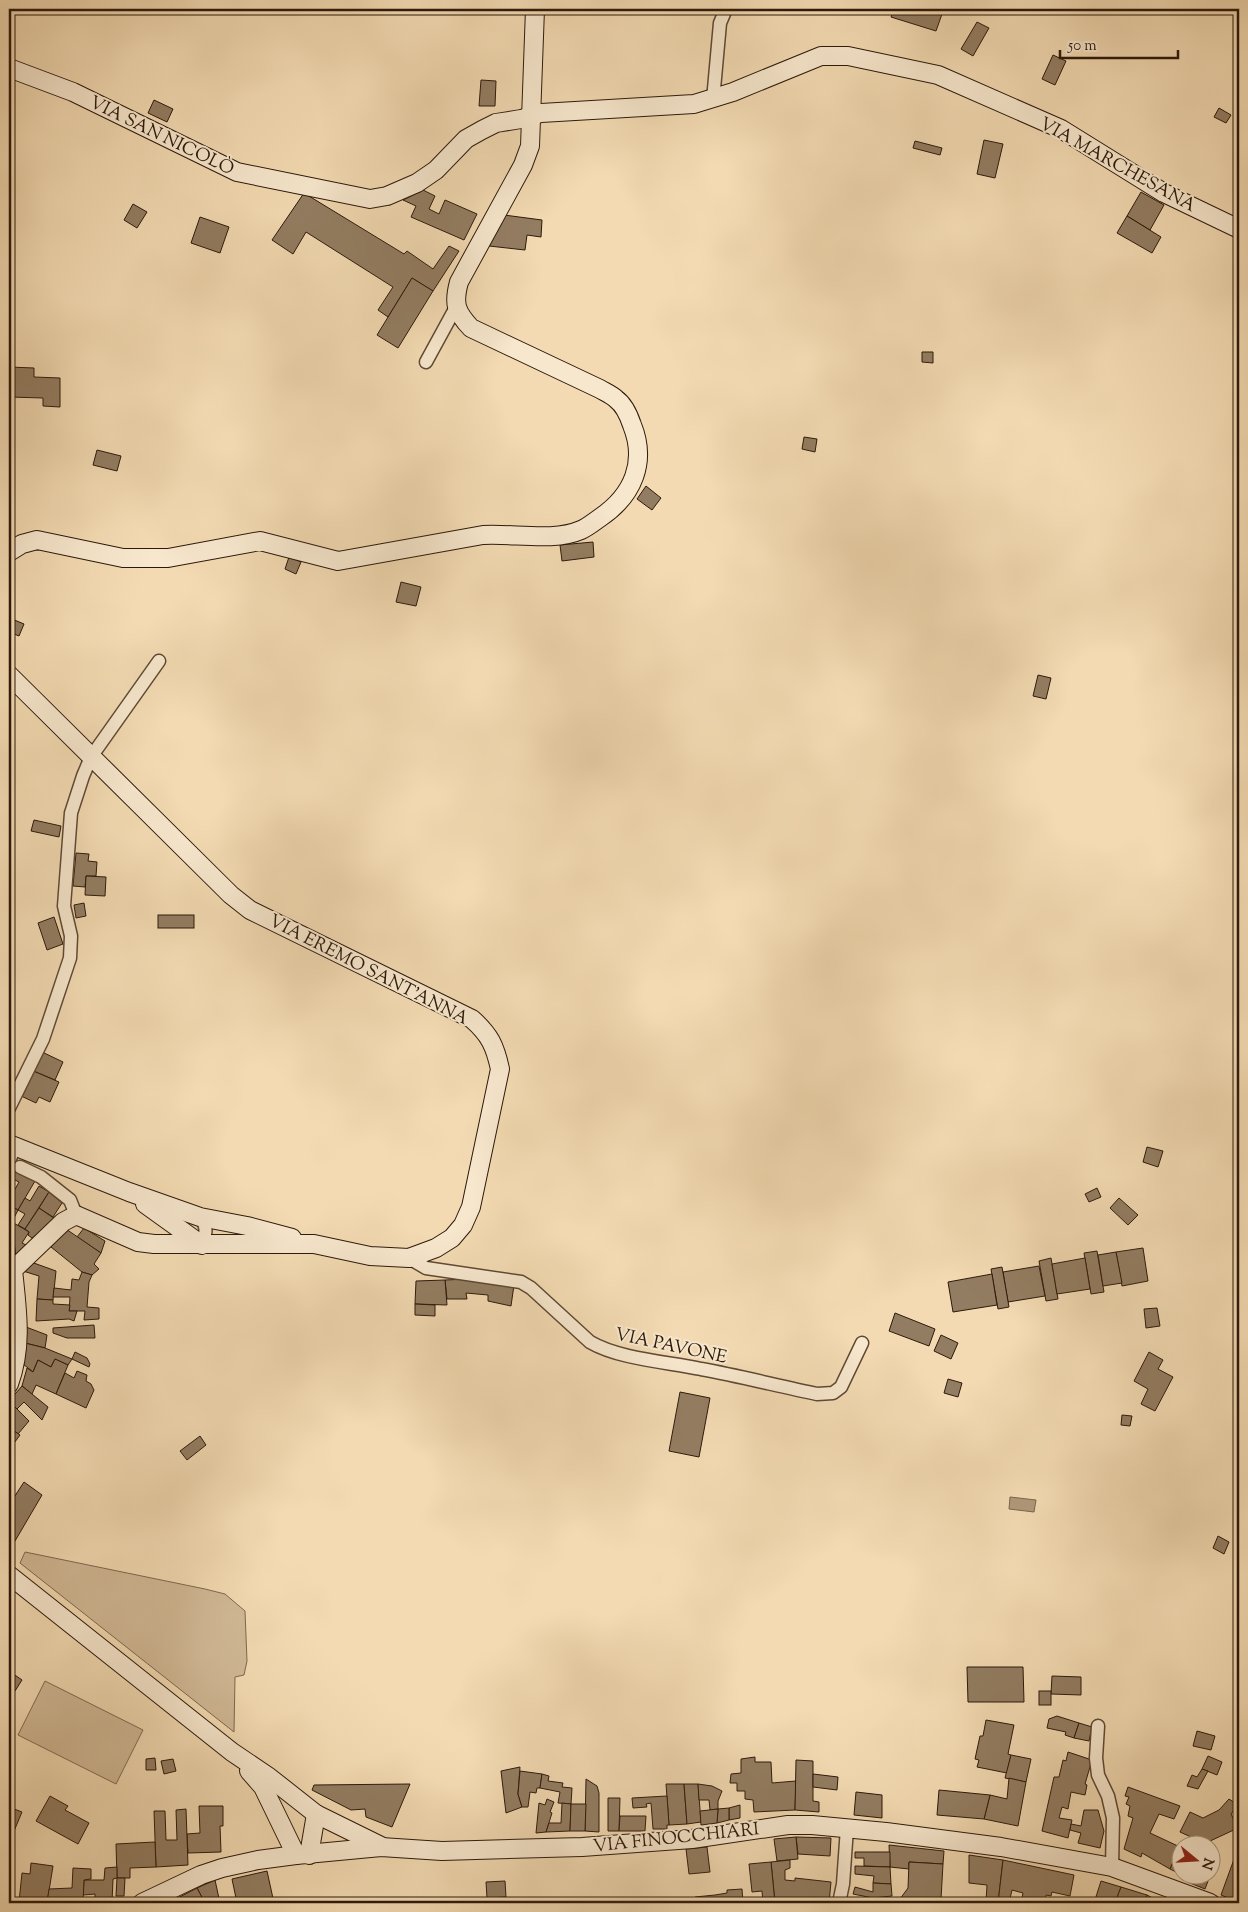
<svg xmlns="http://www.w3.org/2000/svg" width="1248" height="1912" viewBox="0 0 1248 1912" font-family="'Sorts Mill Goudy',serif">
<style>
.green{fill:#d1b996;stroke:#7e6950}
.water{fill:#af9879;stroke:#7b654d}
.building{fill:#937d62;stroke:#2c190b}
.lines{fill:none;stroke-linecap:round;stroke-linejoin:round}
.street-casing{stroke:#5e4935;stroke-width:15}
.secondary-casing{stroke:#2c190b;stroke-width:20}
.street{stroke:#f7e7cd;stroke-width:12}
.secondary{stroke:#f7e7cd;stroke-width:18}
.labels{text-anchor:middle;stroke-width:4;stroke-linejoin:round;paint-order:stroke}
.street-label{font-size:18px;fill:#2c190b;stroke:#f7e7cd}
</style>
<rect width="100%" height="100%" fill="#f3dab2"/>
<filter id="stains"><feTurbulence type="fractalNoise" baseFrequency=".004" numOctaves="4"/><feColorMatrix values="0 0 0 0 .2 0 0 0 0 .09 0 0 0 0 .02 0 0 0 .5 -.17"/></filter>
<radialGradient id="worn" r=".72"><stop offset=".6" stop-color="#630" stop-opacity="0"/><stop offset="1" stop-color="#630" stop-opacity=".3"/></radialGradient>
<g class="green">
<polygon points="25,1552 205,1589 225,1594 245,1611 247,1661 244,1675 235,1677 234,1732 20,1563"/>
<polygon points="45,1681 143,1730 116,1784 18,1735"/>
</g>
<polygon class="water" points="1010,1497 1036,1500 1034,1512 1009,1509"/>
<g class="building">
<polygon points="894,9 924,9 942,14 936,31 891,17"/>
<polygon points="977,22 989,28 973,56 961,49"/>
<polygon points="1053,55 1066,61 1055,85 1042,79"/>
<polygon points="481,80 496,81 495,106 479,106"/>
<polygon points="154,100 173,109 167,122 148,113"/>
<polygon points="1219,108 1231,115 1226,123 1214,117"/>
<polygon points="984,140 1003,144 995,178 977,174"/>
<polygon points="915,141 942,148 940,155 913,148"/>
<polygon points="423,190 435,196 429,209 439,214 445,200 477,214 464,240 411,217 416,206 403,200"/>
<polygon points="1141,192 1164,205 1150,230 1127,216"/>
<polygon points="304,193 404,254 407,251 433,269 449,246 459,251 433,291 412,278 388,317 378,310 393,287 306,232 293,254 272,240"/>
<polygon points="133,204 147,212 137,228 124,220"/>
<polygon points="504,215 542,220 541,237 527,235 525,250 489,246"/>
<polygon points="1127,216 1161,237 1152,253 1117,233"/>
<polygon points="200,217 229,227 220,253 191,243"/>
<polygon points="412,278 433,291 398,348 377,335"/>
<polygon points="922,352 933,352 933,363 922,362"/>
<polygon points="9,367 34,368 34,377 60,378 60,407 43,406 43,398 9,397"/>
<polygon points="804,437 817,439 815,452 802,449"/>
<polygon points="97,450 121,456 117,471 93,465"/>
<polygon points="646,486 661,498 652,510 637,499"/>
<polygon points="593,542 594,557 562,561 560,545"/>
<polygon points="289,557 301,562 296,574 285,569"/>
<polygon points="401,582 421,587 416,606 396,602"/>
<polygon points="12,619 24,624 19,636 9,632"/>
<polygon points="1038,675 1051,678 1046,699 1033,696"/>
<polygon points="34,820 61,826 59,837 31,831"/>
<polygon points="76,853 89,854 88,861 97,862 96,876 86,876 85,887 73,886"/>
<polygon points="86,876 106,877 105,896 85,895"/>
<polygon points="84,903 86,916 76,918 74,905"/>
<rect x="158" y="915" width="36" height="13"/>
<polygon points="54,917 63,944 47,950 38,923"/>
<polygon points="40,1051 63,1062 55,1080 31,1070"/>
<polygon points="31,1070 59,1082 50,1102 39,1097 36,1103 19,1095"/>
<polygon points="1147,1147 1163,1151 1158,1167 1143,1162"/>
<polygon points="9,1167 35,1181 18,1210 9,1205 9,1200 19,1182 9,1177"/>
<polygon points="39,1186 49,1192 25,1229 18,1225 25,1214 18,1210 25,1198 30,1201"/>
<polygon points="1097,1188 1101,1197 1089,1202 1085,1194"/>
<polygon points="49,1192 62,1203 53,1217 39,1208"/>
<polygon points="1119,1198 1138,1215 1128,1225 1110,1208"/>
<polygon points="9,1205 18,1210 12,1222 9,1220"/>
<polygon points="39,1208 55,1219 43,1232 32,1238 28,1235 29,1232 25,1229"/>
<polygon points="12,1222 29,1232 22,1243 26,1245 16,1259 14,1242 9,1243 9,1227"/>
<polygon points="84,1228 105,1241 101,1253 77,1237"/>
<polygon points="66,1229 101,1253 94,1264 99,1269 92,1275 82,1272 51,1247"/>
<polygon points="14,1242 16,1259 9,1262 9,1243"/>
<polygon points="1143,1248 1148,1281 1122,1286 1116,1252"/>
<polygon points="1097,1251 1104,1292 1091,1294 1084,1253"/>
<polygon points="1116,1252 1122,1283 1103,1286 1098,1255"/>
<polygon points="1051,1258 1058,1299 1046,1301 1039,1261"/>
<polygon points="1085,1258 1090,1289 1057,1294 1052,1264"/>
<polygon points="31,1262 56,1271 53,1300 37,1299 39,1276 23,1271"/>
<polygon points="1039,1266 1045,1296 1008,1302 1003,1272"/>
<polygon points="1002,1267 1009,1307 998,1309 991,1269"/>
<polygon points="82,1272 92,1275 89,1282 87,1307 99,1308 99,1319 84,1320 85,1311 69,1311 70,1297 53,1297 54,1288 71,1290 72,1279 79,1280"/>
<polygon points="992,1274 997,1305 953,1312 948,1282"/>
<polygon points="467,1279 514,1285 511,1306 488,1301 488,1295 466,1293 467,1299 447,1299 445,1280"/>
<polygon points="445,1280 447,1305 415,1304 416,1281"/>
<polygon points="37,1299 53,1300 53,1304 70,1305 69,1311 77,1311 74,1321 69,1319 36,1321"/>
<polygon points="415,1304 435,1305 435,1316 415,1315"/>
<polygon points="1157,1308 1160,1326 1146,1328 1144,1309"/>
<polygon points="895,1313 935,1329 929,1346 889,1331"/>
<polygon points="94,1325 95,1338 67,1338 53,1333 53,1328"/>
<polygon points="26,1327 47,1335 45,1348 25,1343"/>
<polygon points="941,1335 958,1343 951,1359 934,1351"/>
<polygon points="25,1343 45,1348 72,1359 68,1365 55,1359 51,1367 38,1360 33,1372 23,1364"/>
<polygon points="75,1352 87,1358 90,1364 89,1367 72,1359"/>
<polygon points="1149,1352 1163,1360 1158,1369 1173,1377 1155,1411 1141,1404 1148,1389 1134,1381"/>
<polygon points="55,1359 68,1365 56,1394 36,1385 32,1394 22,1386 27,1368 33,1372 38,1360 51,1367"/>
<polygon points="77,1371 87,1375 86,1381 91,1384 94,1390 86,1408 56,1394 65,1373 74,1378"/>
<polygon points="948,1379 962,1383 958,1397 944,1393"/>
<polygon points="22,1386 48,1407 42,1420 24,1402 17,1409 9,1401"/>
<polygon points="680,1392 710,1398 699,1457 669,1451"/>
<polygon points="9,1401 29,1421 18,1434 9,1427"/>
<polygon points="1122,1415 1132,1416 1130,1426 1121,1425"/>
<polygon points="10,1428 20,1435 9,1450 9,1429"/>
<polygon points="200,1436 206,1445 187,1460 180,1451"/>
<polygon points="24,1482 42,1495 15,1541 9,1538 9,1501 11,1502"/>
<polygon points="1218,1536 1229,1542 1224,1554 1213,1548"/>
<polygon points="967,1667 1023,1667 1024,1702 968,1702"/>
<polygon points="9,1671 22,1680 15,1691 9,1687"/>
<polygon points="1052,1676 1081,1677 1081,1695 1051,1694"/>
<rect x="1039" y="1691" width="12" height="14"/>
<polygon points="1057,1716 1079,1723 1074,1738 1065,1735 1066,1732 1047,1728 1049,1719"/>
<polygon points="986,1720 1014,1725 1008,1754 1011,1755 1007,1773 977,1767 979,1760 975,1759 980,1736 983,1736"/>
<polygon points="1079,1723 1092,1727 1089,1741 1074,1738"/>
<polygon points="1197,1731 1215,1736 1211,1750 1193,1746"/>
<polygon points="1068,1752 1092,1760 1085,1784 1087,1785 1085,1795 1071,1792 1068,1809 1062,1807 1059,1818 1072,1820 1068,1838 1042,1831 1054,1777 1059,1777 1063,1760 1066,1761"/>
<polygon points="1011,1755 1031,1759 1026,1782 1005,1778"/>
<polygon points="1208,1756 1222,1762 1217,1775 1202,1769"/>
<polygon points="755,1757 755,1762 771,1762 772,1783 796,1781 795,1810 754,1812 753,1800 745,1799 745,1791 737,1791 737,1783 730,1783 731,1774 741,1773 741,1759"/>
<polygon points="155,1758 156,1770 146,1770 146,1759"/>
<polygon points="173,1759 176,1771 164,1774 161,1761"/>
<polygon points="796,1760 813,1761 813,1801 819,1802 819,1812 795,1810"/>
<polygon points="520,1767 518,1794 522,1807 506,1813 501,1771"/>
<polygon points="1202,1769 1208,1771 1198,1789 1187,1786 1192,1775 1197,1777"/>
<polygon points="520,1771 542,1774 540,1788 537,1788 536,1793 530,1792 528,1807 522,1807 518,1794"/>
<polygon points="542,1774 549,1776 548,1781 563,1783 562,1787 572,1788 571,1804 558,1803 560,1792 540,1788"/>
<polygon points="813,1774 838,1777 837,1790 813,1787"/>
<polygon points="1009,1778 1026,1782 1018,1826 984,1819 990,1795 1007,1799"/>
<polygon points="586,1779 597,1786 599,1793 599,1832 585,1831"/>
<polygon points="410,1784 392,1827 366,1817 365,1809 351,1810 312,1790 314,1785"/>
<polygon points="666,1784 684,1784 687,1824 669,1825"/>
<polygon points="684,1784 698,1784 701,1822 687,1824"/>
<polygon points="698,1784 712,1786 722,1791 718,1801 718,1809 710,1810 709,1800 699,1800"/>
<polygon points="1128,1787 1180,1806 1174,1819 1159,1814 1150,1833 1180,1847 1170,1869 1142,1853 1141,1857 1124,1849 1133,1818 1128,1816 1130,1806 1126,1804 1129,1797 1125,1796"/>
<polygon points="939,1790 990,1795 984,1819 937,1815"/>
<polygon points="856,1792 882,1795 882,1818 854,1815"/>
<polygon points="50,1796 68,1806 65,1810 89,1823 78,1844 36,1821"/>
<polygon points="667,1796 669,1825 667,1825 667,1829 653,1829 651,1803 646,1804 647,1807 633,1808 632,1798"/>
<polygon points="608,1798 620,1798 619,1831 608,1831"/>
<polygon points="547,1799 554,1802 550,1812 552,1813 546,1832 536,1833 539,1803 545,1805"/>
<polygon points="1229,1799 1238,1805 1231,1814 1238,1828 1208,1842 1209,1844 1198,1844 1200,1841 1180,1832 1190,1812 1203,1818 1219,1810"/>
<polygon points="562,1803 571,1804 570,1831 546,1832 549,1823 561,1823"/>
<polygon points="571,1804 586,1804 585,1831 570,1831"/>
<polygon points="740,1805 740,1818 729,1820 729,1808"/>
<polygon points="199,1806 223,1806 223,1826 220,1826 221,1852 188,1853 187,1834 200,1833"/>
<polygon points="9,1807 22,1812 9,1843"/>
<polygon points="729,1808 729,1820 717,1823 718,1809"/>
<polygon points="186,1809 188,1865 156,1867 154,1811 165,1811 166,1840 177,1840 176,1810"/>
<polygon points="718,1809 717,1823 701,1825 700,1811"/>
<polygon points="1084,1810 1098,1810 1104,1831 1100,1848 1078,1843 1081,1833 1070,1830 1071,1824 1081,1826"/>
<polygon points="620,1816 646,1816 645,1831 619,1831"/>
<polygon points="796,1837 831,1838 830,1856 798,1854"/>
<polygon points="796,1837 798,1859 777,1861 774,1839"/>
<polygon points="155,1842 156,1867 130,1868 130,1878 117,1878 116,1844"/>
<polygon points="889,1845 944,1851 943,1864 909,1862 909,1869 890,1867"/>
<polygon points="707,1847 710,1872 689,1874 686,1849"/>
<polygon points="1180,1847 1180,1874 1170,1869"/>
<polygon points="1237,1851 1239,1852 1239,1883 1233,1900 1221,1895"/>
<polygon points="855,1852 890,1852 890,1867 864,1866 864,1858 855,1858"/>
<polygon points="1212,1852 1216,1860 1205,1889 1190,1883 1194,1874 1210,1874 1210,1853"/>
<polygon points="969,1855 1003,1860 998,1903 986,1902 987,1885 969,1883"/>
<polygon points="790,1860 790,1868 785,1870 785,1880 795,1881 795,1878 831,1882 829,1903 775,1903 771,1862"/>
<polygon points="1003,1860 1074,1875 1070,1896 1052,1892 1051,1896 1046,1895 1045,1903 1021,1903 1023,1893 1012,1890 1009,1903 998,1903"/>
<polygon points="771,1862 775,1903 763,1903 762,1891 752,1892 749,1864"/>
<polygon points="909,1862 943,1864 941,1899 938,1903 897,1903 908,1888"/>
<polygon points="31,1863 53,1866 47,1903 19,1902 22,1873 30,1874"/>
<polygon points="855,1866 890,1867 891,1884 873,1883 874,1876 855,1874"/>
<polygon points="117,1867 117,1878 113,1879 112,1902 95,1902 95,1894 83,1895 84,1880 104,1880 105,1868"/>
<polygon points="73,1868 91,1869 91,1879 84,1880 83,1903 47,1903 49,1889 72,1888"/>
<polygon points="267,1871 274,1903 237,1903 232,1879"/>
<polygon points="117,1878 125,1878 124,1896 116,1896"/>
<polygon points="215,1880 220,1903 205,1903 197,1888"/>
<polygon points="505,1881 506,1897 487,1898 486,1882"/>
<polygon points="1101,1881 1121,1887 1115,1903 1094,1903"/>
<polygon points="873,1883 891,1884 892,1896 873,1898 853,1894 855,1887 873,1892"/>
<polygon points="1239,1883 1239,1902 1233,1900"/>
<polygon points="1121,1887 1147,1895 1144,1903 1115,1903"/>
<polygon points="197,1888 205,1903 168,1903"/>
<polygon points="742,1889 743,1903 696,1903 695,1897 715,1895 727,1893 727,1890"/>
<polygon points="1147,1895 1162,1903 1144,1903"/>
<polygon points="670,1899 670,1903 622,1903 622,1901"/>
</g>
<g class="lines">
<g class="street-casing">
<g id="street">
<polyline points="713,100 720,23 726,9"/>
<polyline points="426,362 456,307"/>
<polyline points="9,1108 43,1039 70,958 71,936 64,906 71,813 83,776 91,757 159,661"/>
<polyline points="9,1161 15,1147"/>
<polyline points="20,1167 41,1177 70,1200 76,1215"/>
<path d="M 200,1217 C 208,1227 206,1233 202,1245"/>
<path d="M 409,1258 L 426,1268 L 521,1282 L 531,1288 L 590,1342 C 619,1359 668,1362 701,1369 C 740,1376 778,1386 817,1394 L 833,1393 L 841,1387 L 862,1343"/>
<polyline points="1098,1726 1096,1758 1098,1775 1108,1796 1113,1818 1112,1867"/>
<polyline points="839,1903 843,1884 847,1828"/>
</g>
</g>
<g class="secondary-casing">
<g id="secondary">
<polyline points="9,68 73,92 237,172 370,199 387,196 417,183 436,170 466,139 482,130 496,123 521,119 541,113 694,104 733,92 821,56 848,56 938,75 1061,129 1164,193 1239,229"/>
<path d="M 9,552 L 22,544 L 37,540 L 123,558 L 168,558 L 260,541 L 338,561 L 483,535 C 513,533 554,542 581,530 C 588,527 595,521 601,517 C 633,495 647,462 632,425 C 629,416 623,404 616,399 C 612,395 605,392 600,389 L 471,328 C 456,312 453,304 459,282 L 523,165 L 530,146 L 535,9"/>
<path d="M 9,675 L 231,895 L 250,910 L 472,1019 C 490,1035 495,1046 500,1069 L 471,1207 L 463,1225 L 452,1238 L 436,1248 L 409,1258 L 370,1256 L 314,1244 L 154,1244 L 138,1242 L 76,1215 L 63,1222 L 13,1270 C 17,1309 23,1346 9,1384"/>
<polyline points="9,1144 129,1192 200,1217 247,1226 292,1238"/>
<polyline points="145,1204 202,1245"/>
<polyline points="9,1575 232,1752 269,1777 316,1814 381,1846"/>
<polyline points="249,1771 263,1787 296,1855"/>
<polyline points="309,1855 316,1814"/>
<polyline points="142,1903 201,1875 222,1868 258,1860 296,1855 381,1847 442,1851 582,1847 692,1839 788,1825 812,1825 886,1832 1001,1847 1112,1867 1210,1903"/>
</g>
</g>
<use href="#street" class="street"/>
<use href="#secondary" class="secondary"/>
</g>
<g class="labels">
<g class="street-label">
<text transform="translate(162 135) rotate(26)" y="6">VIA SAN NICOLÒ</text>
<text transform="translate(1118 164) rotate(29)" y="6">VIA MARCHESANA</text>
<text transform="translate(369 969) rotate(27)" y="6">VIA EREMO SANT'ANNA</text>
<text transform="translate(671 1345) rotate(12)" y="6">VIA PAVONE</text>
<text transform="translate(676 1837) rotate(-6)" y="6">VIA FINOCCHIARI</text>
</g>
</g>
<rect width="1248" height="1912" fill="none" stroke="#f3dab2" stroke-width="30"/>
<rect x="10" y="10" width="1228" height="1892" fill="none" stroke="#2c190b" stroke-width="2.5"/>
<rect x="15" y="15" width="1218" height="1882" fill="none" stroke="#2c190b"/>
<g transform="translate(1196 1860) rotate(108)"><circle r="24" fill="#f7e7cd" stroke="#a6957f"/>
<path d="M0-4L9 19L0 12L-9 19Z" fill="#8f2418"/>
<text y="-8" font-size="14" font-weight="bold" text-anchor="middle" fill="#2c190b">N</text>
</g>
<path d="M1060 50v8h118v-8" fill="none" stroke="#2c190b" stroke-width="2.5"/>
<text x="1068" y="50" font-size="15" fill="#2c190b" stroke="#f7e7cd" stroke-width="4" paint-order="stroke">50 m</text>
<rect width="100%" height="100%" filter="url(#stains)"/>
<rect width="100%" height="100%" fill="url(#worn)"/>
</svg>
